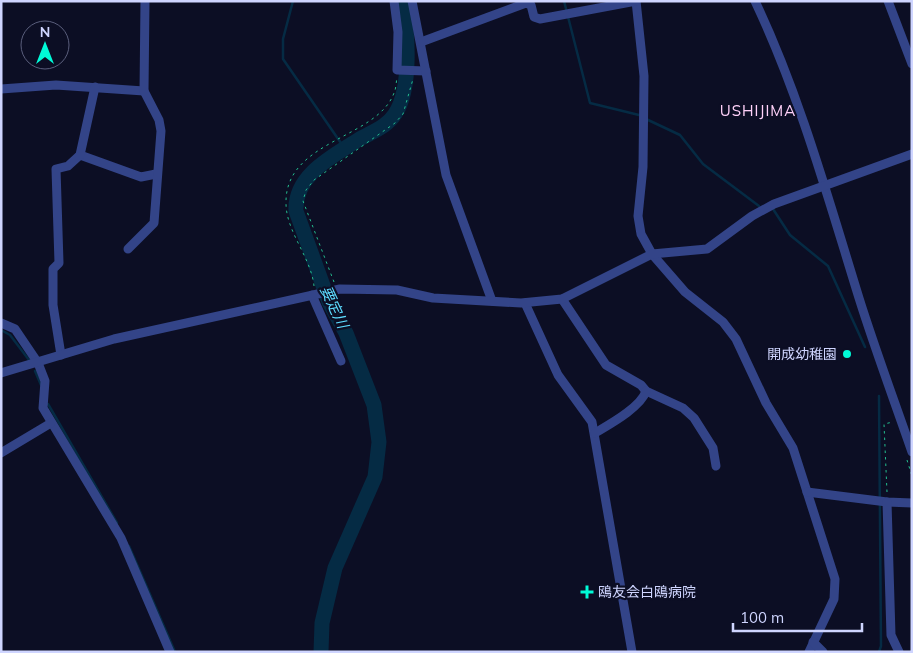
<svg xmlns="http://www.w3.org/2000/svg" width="913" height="653" viewBox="0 0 913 653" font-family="Mulish,'Noto Sans JP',sans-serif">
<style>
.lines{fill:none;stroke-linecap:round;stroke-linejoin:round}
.stream{stroke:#052b44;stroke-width:2.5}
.river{stroke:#052b44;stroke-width:15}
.path{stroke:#23bf90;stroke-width:1;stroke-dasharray:2.5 4;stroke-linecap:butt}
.minor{stroke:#348;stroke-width:9}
.poi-dot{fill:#00fad7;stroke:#0c0e24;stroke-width:2}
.labels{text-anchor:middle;stroke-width:4.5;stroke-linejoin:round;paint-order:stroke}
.poi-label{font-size:14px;fill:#cfd5ff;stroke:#0c0e24;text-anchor:end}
.neighbourhood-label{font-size:15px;letter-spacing:1px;fill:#ffd1f9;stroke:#0c0e24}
.water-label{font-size:15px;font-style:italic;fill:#5ddbff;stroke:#0c0e24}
</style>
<rect width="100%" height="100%" fill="#0c0e24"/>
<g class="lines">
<g class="stream">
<polyline points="293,1 283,39 283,59 345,149"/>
<polyline points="564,1 590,103 639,115"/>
<polyline points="646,119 680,135 703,164 759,206"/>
<polyline points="773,209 790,235 828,266 865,347"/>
<polyline points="1,330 10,335 29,360"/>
<polyline points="35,371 41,385"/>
<polyline points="48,404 117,523"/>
<polyline points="129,546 175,652"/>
<polyline points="879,652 881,646 879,396"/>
</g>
<path class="river" d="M 321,652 L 322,623 L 335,568 L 375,477 L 379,442 L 374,405 L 346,333 L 329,302 L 296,211 C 294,176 331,157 358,140 C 371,132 386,128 395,114 C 412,89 408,30 402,1"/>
<g class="path">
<polyline points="334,282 303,201 306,190 314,180 395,123 403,114 413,79"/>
<path d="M 314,286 C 311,257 286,232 286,203 C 285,140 377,139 394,93 C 396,89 396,83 397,78"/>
<polyline points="907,460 912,476"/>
<polyline points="887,492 884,424 893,422"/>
</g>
<g class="minor">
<polyline points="394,1 398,32 397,70 426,71"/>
<polyline points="412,1 446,175 492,301"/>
<polyline points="636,1 644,76 643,167 638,216 641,234 652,254 685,292 723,322 736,339 766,403 793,448 835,579 834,599 809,652"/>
<path d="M 755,1 C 800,96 828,198 859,298 C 875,349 894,400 912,452"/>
<polyline points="888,1 912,64"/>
<polyline points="421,42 526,3 531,5 534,17 540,19 636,1"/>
<polyline points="1,89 56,85 144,91"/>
<polyline points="80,155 141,177 156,174"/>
<polyline points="128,249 154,223 161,131 159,120 144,91 145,1"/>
<polyline points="312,295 341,361"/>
<polyline points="562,299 606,365 641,385 646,391 683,408 694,418 713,448 716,466"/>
<polyline points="525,303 558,375 592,422 632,652"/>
<polyline points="1,323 15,329 38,363 45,381 43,408 121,538 170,652"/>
<polyline points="61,355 53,305 53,269 59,263 56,169 68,166 80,155 95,87"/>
<polyline points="1,373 114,339 340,289 397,290 433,298 521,303 562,299 652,254 707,249 752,216 774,204 912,154"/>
<path d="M 595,433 C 610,424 641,407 646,391"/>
<polyline points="1,453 51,423"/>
<polyline points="807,492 887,502 912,503"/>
<polyline points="887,502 891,635 899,652"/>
<polyline points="813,642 823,652"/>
</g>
</g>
<g class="poi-dot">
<circle cx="847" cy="354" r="5"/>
<path d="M584.5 584.5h5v5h5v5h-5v5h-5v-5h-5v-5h5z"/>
</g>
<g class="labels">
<g class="poi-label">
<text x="837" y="359">開成幼稚園</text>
<text x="598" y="597" text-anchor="start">鴎友会白鴎病院</text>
</g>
<g class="neighbourhood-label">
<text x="758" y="116">USHIJIMA</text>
</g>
<g class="water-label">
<text transform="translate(334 307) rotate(65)" y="5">要定川</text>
</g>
</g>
<rect width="913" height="653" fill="none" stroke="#cfd5ff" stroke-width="5"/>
<g transform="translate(45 45)"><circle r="24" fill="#0c0e24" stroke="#5a5e7c"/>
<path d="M0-4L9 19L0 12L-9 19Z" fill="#00fad7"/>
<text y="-8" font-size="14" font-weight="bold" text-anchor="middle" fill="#cfd5ff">N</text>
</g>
<path d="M733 623v8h129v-8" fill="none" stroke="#cfd5ff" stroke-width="2.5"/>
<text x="740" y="623" font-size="15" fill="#cfd5ff" stroke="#0c0e24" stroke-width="4" paint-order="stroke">100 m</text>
</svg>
